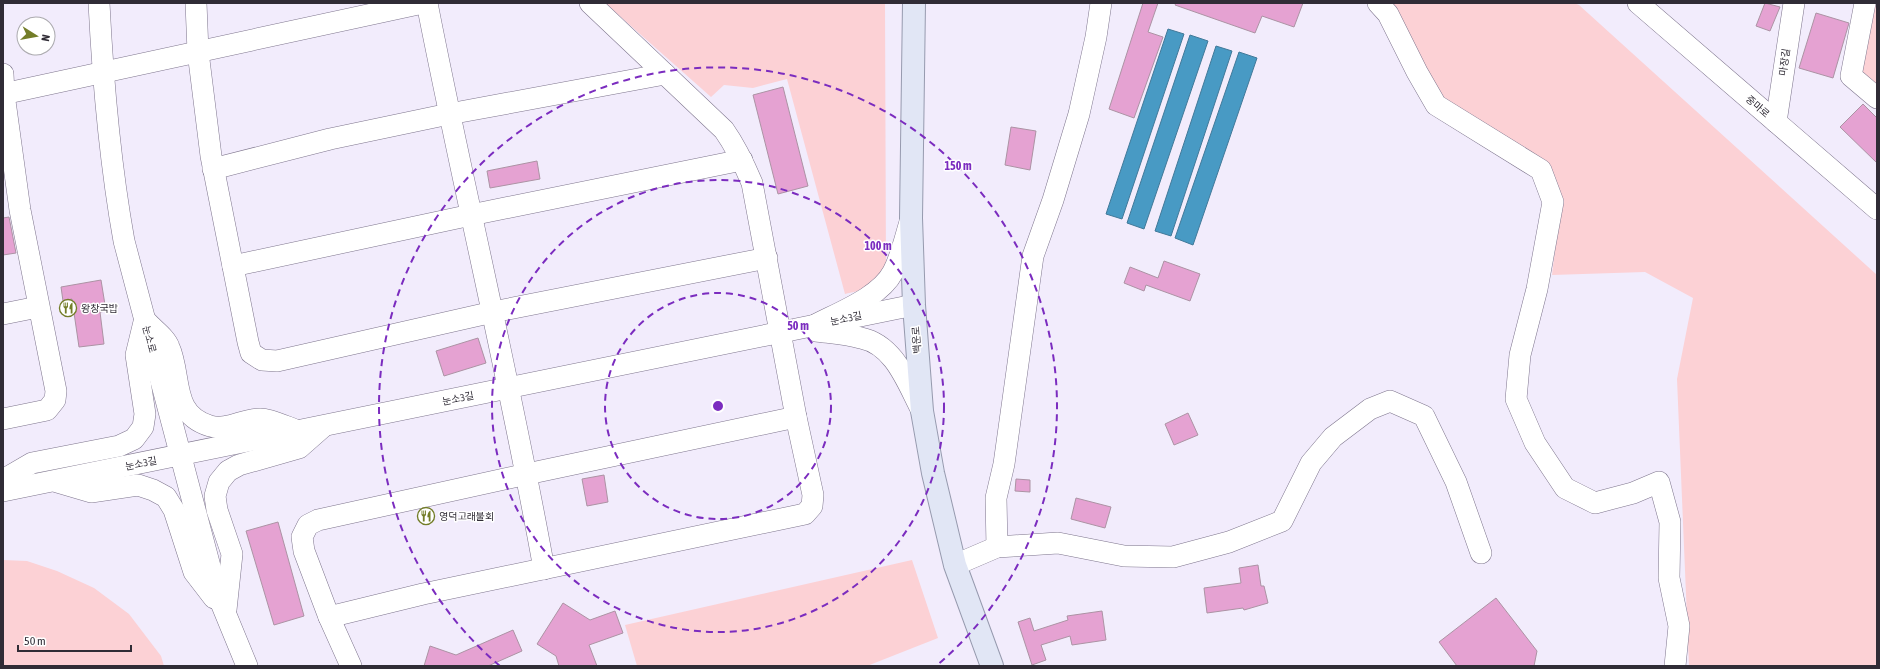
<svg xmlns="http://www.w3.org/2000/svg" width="1880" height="669" viewBox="0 0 1880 669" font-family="'Asap Condensed','Noto Sans KR',sans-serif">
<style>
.green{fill:#fcd1d5}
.water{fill:#489ac4;stroke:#417999}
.building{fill:#e5a2d2;stroke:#ac93a4}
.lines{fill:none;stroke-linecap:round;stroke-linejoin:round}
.minor-casing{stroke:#7e758d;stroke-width:22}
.major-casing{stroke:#969aae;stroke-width:24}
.minor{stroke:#fff;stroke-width:21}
.major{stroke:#e1e6f5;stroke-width:22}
.ring{fill:none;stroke:#7b2cbf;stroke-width:2;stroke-dasharray:7 5}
.labels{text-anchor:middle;stroke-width:3;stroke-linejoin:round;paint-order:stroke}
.street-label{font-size:10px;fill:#302c36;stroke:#fff}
.poi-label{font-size:10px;fill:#302c36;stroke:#fff;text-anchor:start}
.centre{fill:#7b2cbf;stroke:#fff;stroke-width:2}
.ring-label{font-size:12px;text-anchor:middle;font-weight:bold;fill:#7b2cbf;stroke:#fff;stroke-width:3;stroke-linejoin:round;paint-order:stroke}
</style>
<rect width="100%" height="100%" fill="#f2ecfc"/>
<g class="green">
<path d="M 605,3 L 885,3 L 886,269 C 871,287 868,289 845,294 L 787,79 L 753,88 L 724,85 L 711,97 Z"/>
<polygon points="1388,3 1574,3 1579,5 1877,275 1877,666 1689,666 1677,379 1693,298 1645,272 1552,275 1561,199 1544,162 1530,151 1481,127 1440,101"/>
<polygon points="1875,3 1877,3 1877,89 1859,73"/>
<polygon points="3,560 27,561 57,571 94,588 129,614 161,656 164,666 3,666"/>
<polygon points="912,560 938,638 867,666 637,666 625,625"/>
</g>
<g class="water">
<polygon points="1168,29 1184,34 1122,219 1106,214"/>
<polygon points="1190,35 1208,41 1144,229 1127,223"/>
<polygon points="1216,46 1232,51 1171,236 1155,231"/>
<polygon points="1239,52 1257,58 1193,245 1175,238"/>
</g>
<g class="building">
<polygon points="1143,3 1158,3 1148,32 1163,37 1134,118 1109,109"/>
<polygon points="1176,3 1303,3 1294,27 1262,16 1255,33 1175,5"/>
<polygon points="1765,3 1780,7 1770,31 1756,26"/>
<polygon points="1816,13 1849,23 1833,78 1799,68"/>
<polygon points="783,87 808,186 778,194 753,95"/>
<polygon points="1863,104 1877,118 1877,163 1840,127"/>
<polygon points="1011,127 1036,131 1030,170 1005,165"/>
<polygon points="537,161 540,179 490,188 487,171"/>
<polygon points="9,217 16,253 3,255 3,218"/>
<polygon points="1164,261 1200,274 1190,301 1146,285 1144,291 1124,283 1130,267 1158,278"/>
<polygon points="101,280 106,311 100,312 104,344 79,347 72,299 63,301 61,287"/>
<polygon points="478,338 486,363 444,376 436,351"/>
<polygon points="1188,413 1198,435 1174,445 1165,424"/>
<polygon points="604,475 608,502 587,506 582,479"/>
<polygon points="1016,479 1030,480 1030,492 1015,491"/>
<polygon points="1076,498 1111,507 1105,528 1071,519"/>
<polygon points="278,522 304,616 274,625 246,531"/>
<polygon points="1258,565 1261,586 1264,586 1268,603 1244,610 1243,608 1207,613 1204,588 1241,583 1239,568"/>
<polygon points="1496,598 1537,651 1534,666 1457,666 1439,642"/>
<polygon points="563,603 590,620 615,611 623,633 589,645 597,666 559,666 556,656 537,644"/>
<polygon points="1102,611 1106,640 1072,645 1070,636 1041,645 1046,660 1032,665 1018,622 1030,618 1034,631 1068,620 1067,616"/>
<polygon points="513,630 522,651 488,666 424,666 430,646 456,655"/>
</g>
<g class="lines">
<g class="minor-casing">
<g id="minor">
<path d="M 99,3 C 103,83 110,163 124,241 L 217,593 L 247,666"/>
<polyline points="196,3 198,52 211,156 248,342 251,353 262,360 277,361 493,312 767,258"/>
<path d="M 427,3 C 464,192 510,379 544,569"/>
<polyline points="1378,3 1388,14 1417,72 1436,105 1541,170 1553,202 1537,289 1520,355 1516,399 1535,443 1565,488 1595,503 1633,493 1659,482 1670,522 1669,578 1679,626 1675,666"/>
<polyline points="1638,3 1877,209"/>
<polyline points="1865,3 1851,76 1877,98"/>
<polyline points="3,74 4,94 20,210 56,391 55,400 47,410 3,419"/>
<polyline points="3,94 423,3"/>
<polyline points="1776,122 1794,3"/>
<polyline points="213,169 330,139 449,114 665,74"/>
<path d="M 910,222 C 905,238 901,257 893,272 C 880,297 840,312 815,325 L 816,331 C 831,333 846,334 861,338 C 895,345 907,383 922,411"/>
<polyline points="233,266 471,215 742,160"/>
<polyline points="3,314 38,307"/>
<path d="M 147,322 C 153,329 166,338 169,347 C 182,376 170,414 210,426 C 228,431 244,418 261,419 C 270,419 287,427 296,430"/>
<polyline points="3,480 32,463 119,446 134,439 143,427 145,414 136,355 144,322"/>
<polyline points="57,482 91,492 138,485 153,490 166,497 174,510 194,572 214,598"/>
<polyline points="3,491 914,305"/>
<polyline points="997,547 996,498 1004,464 1033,256 1053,200 1079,114 1096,37 1101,3"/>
<polyline points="955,565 997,547 1058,543 1124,556 1173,557 1229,542 1282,521 1311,463 1333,437 1370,409 1390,401 1424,416 1456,482 1481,553"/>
<polyline points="226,610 232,554 217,510 215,496 219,482 228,471 239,465 299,448 324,426"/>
<path d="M 329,617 L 423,594 L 805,514 L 812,506 L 813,495 L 796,417 L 752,183 C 744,164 736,147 724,130 L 590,3"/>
<polyline points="351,666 329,617 304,551 302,537 308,525 318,520 527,474 796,417"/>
</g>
</g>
<g class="major-casing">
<polyline id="major" points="914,3 911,218 914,305 922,411 933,473 955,565 992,666"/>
</g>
<use href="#minor" class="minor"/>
<use href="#major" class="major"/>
</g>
<g class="ring">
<circle cx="718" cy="406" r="113"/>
<circle cx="718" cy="406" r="226"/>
<path d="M500 666A339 339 0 1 1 936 666"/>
</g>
<defs>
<g id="restaurant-ring" transform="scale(0.9)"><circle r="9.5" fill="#fff" stroke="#737d28" stroke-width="1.5"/><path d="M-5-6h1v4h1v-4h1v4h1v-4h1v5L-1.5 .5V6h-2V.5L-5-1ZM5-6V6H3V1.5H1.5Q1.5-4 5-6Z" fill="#737d28"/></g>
</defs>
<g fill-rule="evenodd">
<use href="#restaurant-ring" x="68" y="308"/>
<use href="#restaurant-ring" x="426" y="516"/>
</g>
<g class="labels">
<g class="street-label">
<text transform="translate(1784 62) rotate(-82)" y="4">마장길</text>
<text transform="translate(1758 106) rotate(41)" y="4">중마로</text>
<text transform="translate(846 318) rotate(-12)" y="4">눈소3길</text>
<text transform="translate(150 339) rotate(75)" y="4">눈소로</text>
<text transform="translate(916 340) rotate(-94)" y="4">백운로</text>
<text transform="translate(458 398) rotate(-12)" y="4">눈소3길</text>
<text transform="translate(141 463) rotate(-12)" y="4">눈소3길</text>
</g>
<g class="poi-label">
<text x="81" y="312">왕창국밥</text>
<text x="439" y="520">영덕고래불회</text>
</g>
</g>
<circle cx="718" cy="406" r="6" class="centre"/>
<g class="ring-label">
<text x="958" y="170">150 m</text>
<text x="878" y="250">100 m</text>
<text x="798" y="330">50 m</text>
</g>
<rect width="1880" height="669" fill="none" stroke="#302c36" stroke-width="8"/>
<g transform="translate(36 36) rotate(101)"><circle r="19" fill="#ffffff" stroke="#acabaf"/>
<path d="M0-3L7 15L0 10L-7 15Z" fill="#737d28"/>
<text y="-6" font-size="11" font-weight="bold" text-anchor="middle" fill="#302c36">N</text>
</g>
<path d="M18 645v6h113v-6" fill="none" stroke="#302c36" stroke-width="2"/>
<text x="24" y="645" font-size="12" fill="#302c36" stroke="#ffffff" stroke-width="3" paint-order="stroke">50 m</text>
</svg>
